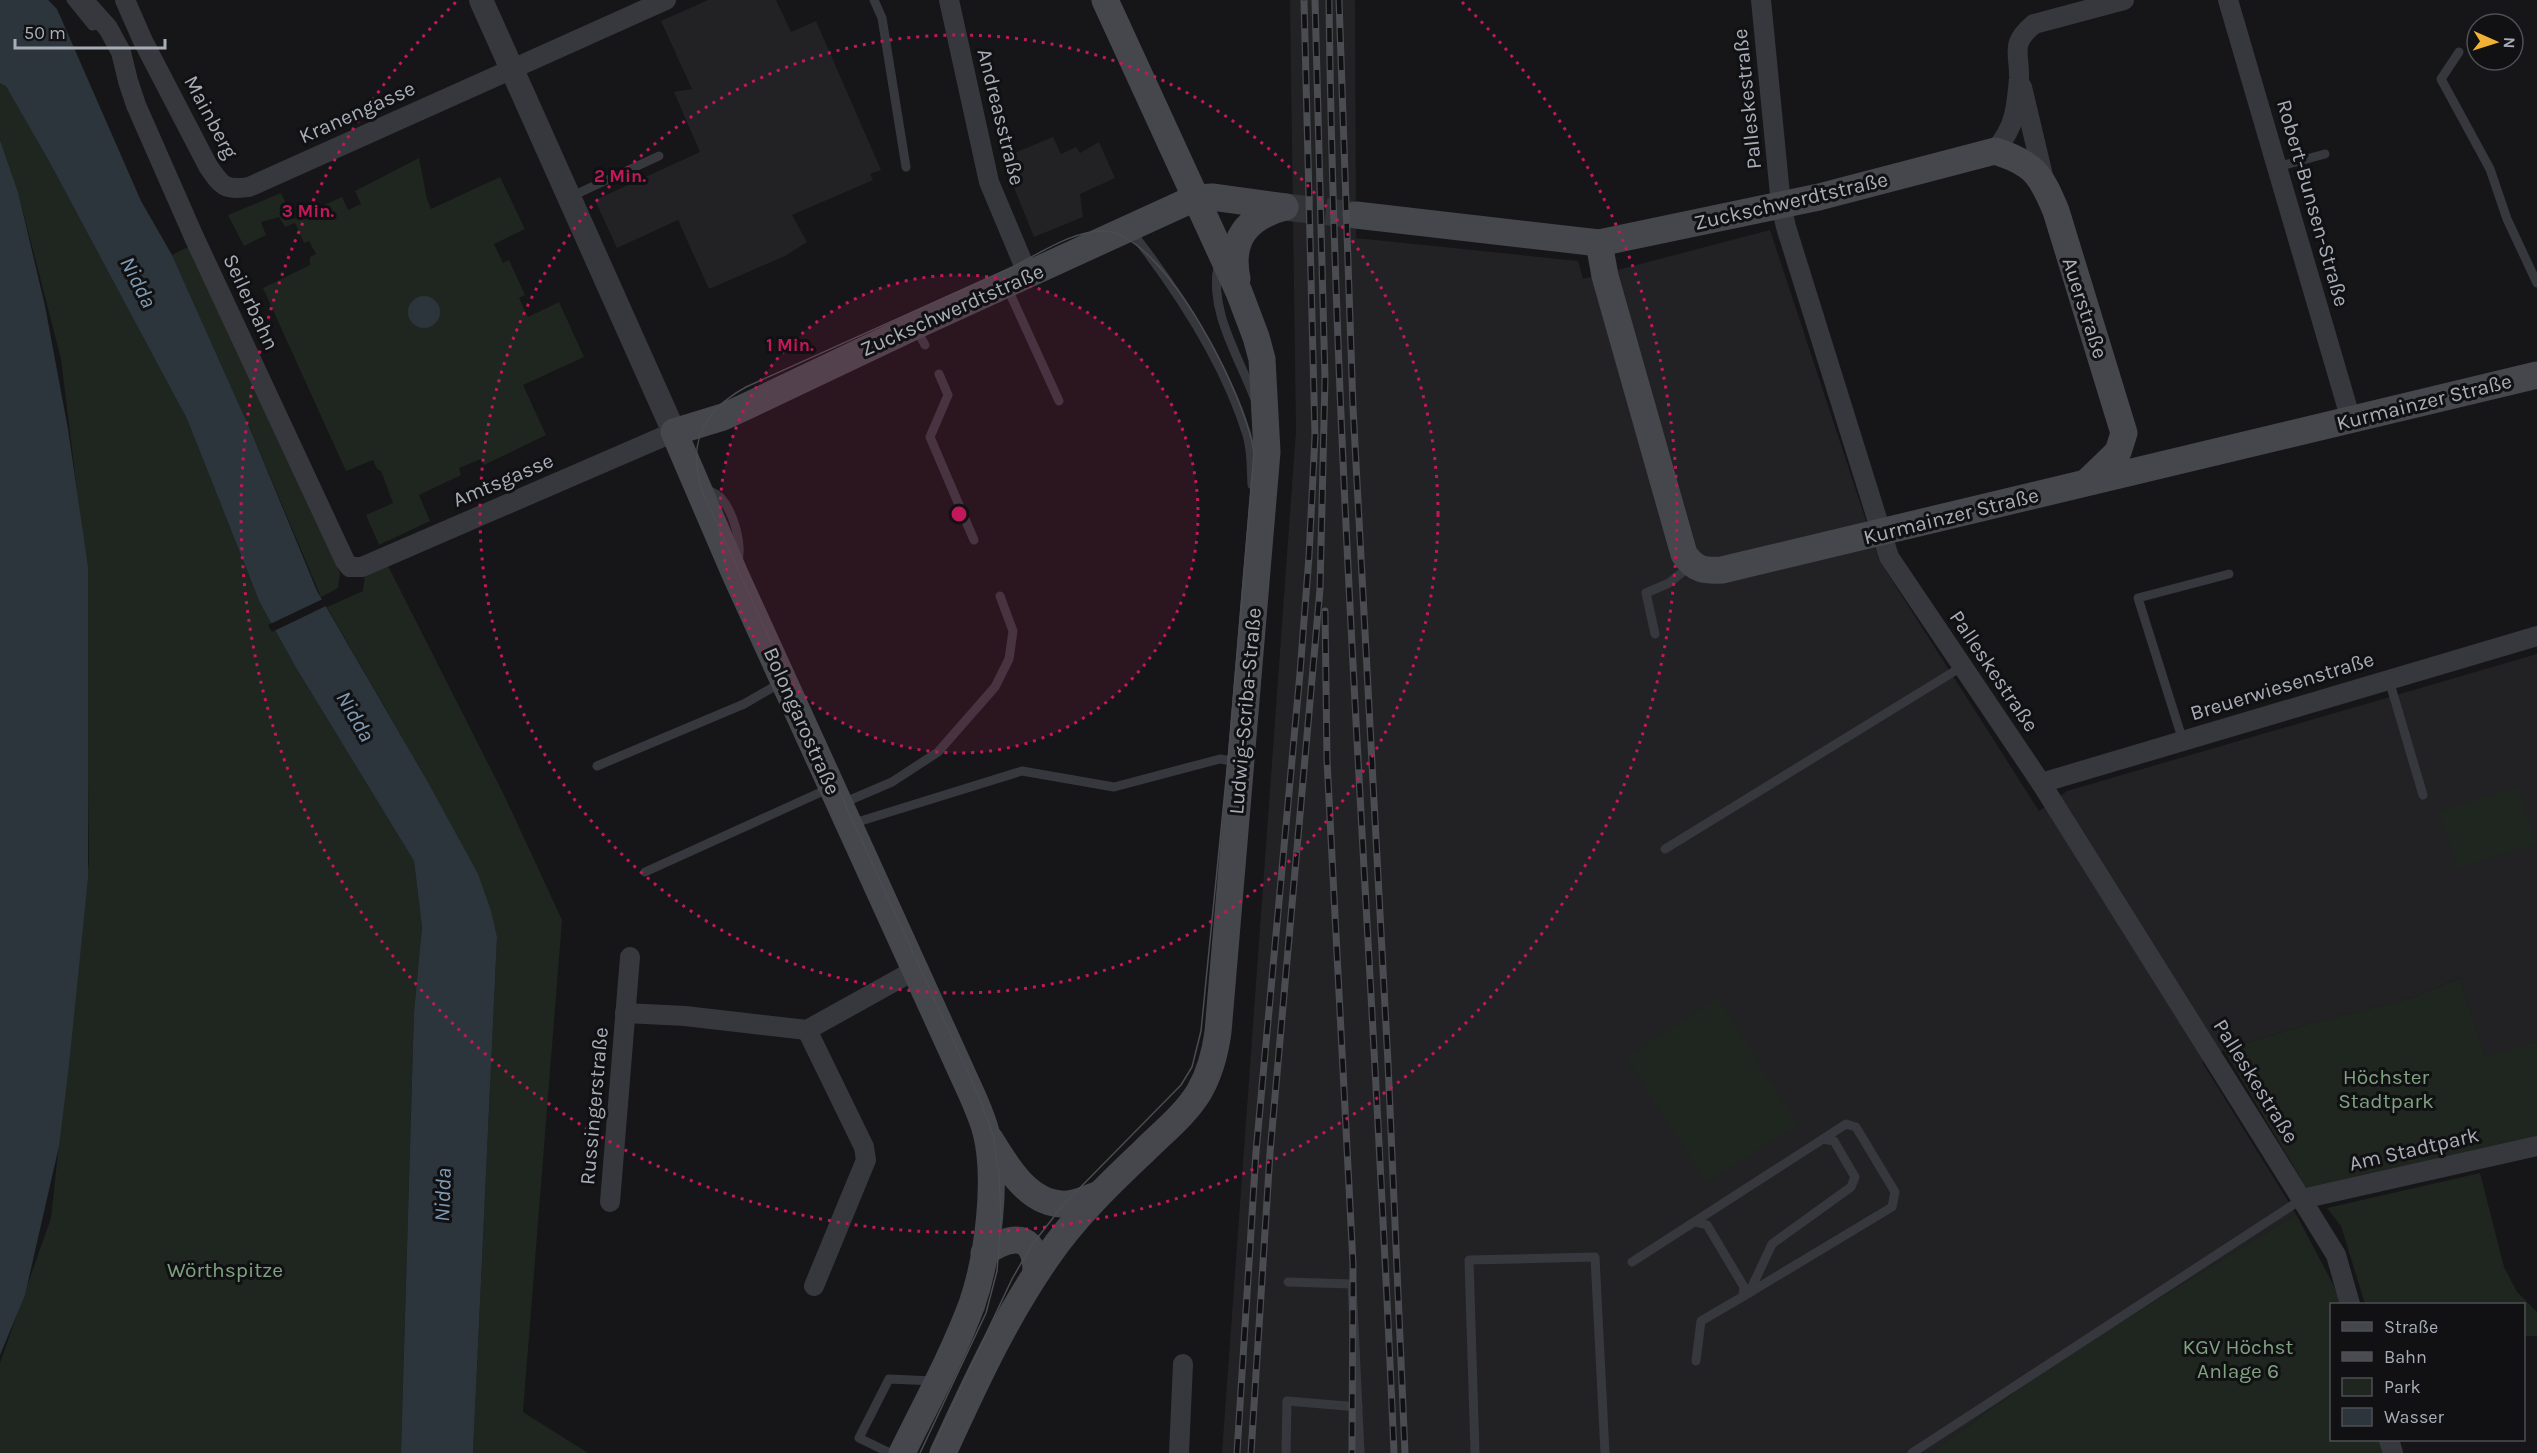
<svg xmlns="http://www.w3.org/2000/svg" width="2537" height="1453" viewBox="0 0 2537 1453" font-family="Karla,sans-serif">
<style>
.built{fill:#222225}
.green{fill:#1e261f}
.water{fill:#2c353c}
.pier{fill:#161618}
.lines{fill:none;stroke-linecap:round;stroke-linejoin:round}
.secondary-tunnel{stroke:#333438;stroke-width:27;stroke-dasharray:27 14;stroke-linecap:butt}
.service{stroke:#37383d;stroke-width:9}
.minor{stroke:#37383d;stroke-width:20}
.tertiary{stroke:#37383d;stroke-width:24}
.secondary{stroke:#45474d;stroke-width:27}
.tram{stroke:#4a4c52;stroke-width:1.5}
.rail-casing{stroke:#4a4c52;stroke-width:7}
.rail{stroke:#111113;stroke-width:4.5;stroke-dasharray:14;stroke-linecap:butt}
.ring{fill:none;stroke:#c2185b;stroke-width:3;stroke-dasharray:3 6}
.labels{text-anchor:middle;stroke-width:6;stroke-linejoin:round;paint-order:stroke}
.street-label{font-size:21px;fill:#a8adb8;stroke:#111113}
.park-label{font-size:21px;fill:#7fa381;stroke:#111113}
.water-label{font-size:22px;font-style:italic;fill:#7f9bb3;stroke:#111113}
.centre{fill:#c2185b;stroke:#111113;stroke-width:3}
.ring-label{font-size:18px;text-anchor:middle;font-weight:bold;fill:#c2185b;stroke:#111113;stroke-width:6;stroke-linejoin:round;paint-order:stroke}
</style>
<rect width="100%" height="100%" fill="#161618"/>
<g class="built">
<polygon points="708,0 776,0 791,32 816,21 881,170 870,174 873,180 792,215 807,242 785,256 709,289 678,220 617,248 595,200 700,152 674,92 692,89 661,21"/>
<polygon points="1290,0 1355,0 1356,238 1578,261 1583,279 1770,230 1879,560 2039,811 2067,791 2537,654 2537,1042 2485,1057 2460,978 2411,998 2311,1023 2224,1050 2202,1062 2296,1214 2056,1362 1930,1453 1222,1453 1296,431"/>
<polygon points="1053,137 1061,154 1076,147 1080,153 1099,142 1115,178 1080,194 1083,217 1034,237 1002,158"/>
</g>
<g class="green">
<polygon points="0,83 6,85 50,163 187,419 260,603 295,666 414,861 422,927 414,1012 401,1453 0,1453 0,1363 51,1218 89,861 85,556 61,359 18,192 0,140"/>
<polygon points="419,158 427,199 431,209 500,177 525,229 494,244 503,263 509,260 525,295 519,298 528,317 559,302 584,357 523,385 546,435 484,465 481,459 459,468 461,475 419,495 430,521 379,545 366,515 393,503 381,471 377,469 373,460 346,471 263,288 310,265 310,257 316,254 309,241 304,243 295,223 285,227 279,217 261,222 266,235 244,246 228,215 281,193 293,219 342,197 348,210 361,204 355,191"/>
<polygon points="190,246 340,573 338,588 321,597 253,436 172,255"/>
<polygon points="387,564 504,795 562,920 523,1412 588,1453 473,1453 497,937 425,777 327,607 363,591 365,575"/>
<polygon points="2518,787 2536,844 2457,868 2439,811"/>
<polygon points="2460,978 2485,1056 2537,1042 2537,1136 2309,1192 2224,1050 2311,1023 2411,998"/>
<polygon points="1718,998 1798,1125 1706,1183 1626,1057"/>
<polygon points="2480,1173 2504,1267 2517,1292 2537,1312 2537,1336 2524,1336 2524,1304 2365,1304 2341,1226 2327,1208"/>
<polygon points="2296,1214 2337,1292 2340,1304 2332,1304 2332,1440 2379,1440 2383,1453 1930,1453 2056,1362"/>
</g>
<g class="water">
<polygon points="0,0 48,0 57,9 141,201 172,255 253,436 317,591 425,777 478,874 491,911 497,937 473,1453 401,1453 414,1012 422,927 414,861 295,666 260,603 187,419 50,163 6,86 0,83"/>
<polygon points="0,140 18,192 45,306 68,429 88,567 88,878 69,1065 59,1146 25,1295 0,1355"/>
<circle cx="424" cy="312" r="16"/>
</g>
<polygon class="pier" points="325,598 328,605 272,632 268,625"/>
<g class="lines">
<polyline class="secondary-tunnel" points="1285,207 1356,215"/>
<g class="service">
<polyline points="71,0 92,26 103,24"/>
<polyline points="874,0 882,18 906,167"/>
<polyline points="2459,52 2441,79 2490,169 2507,219 2537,283"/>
<polyline points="2277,167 2325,154"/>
<polyline points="570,197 659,156"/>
<path d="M 1131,231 C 1177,290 1225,363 1247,435 C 1252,451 1251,469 1252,485"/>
<path d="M 1218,265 C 1209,311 1238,355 1254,397"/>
<polyline points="1007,287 1059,401"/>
<polyline points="916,328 925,345"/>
<polyline points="939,374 948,395 930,437 974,540"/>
<path d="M 704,488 C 709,491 716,493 721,498 C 734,513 742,543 738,562"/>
<polyline points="1655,634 1646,593 1669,583 1690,566"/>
<polyline points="2389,680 2423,795"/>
<polyline points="2183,741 2138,598 2229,574"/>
<polyline points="597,766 744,704 782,682"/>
<polyline points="843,803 892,782 938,752 995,687 1009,659 1013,631 1000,596"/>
<polyline points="851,824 1022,771 1114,787 1220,759 1238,762"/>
<polyline points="1665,849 1963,666"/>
<polyline points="645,872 830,788"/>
<polyline points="1695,1222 1707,1225 1744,1287 1743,1296"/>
<polyline points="1632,1262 1823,1139 1834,1141 1855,1177 1851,1187 1772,1244 1749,1293 1701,1321 1696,1361"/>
<polyline points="1288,1282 1352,1284 1360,1453"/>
<polyline points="1749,1293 1892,1207 1895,1192 1856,1127 1846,1124 1823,1139"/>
<polyline points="890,1453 859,1438 889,1379 934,1381"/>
<polyline points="1286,1453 1287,1401 1358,1407"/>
<polyline points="1475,1453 1469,1260 1595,1257 1605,1453"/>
<polyline points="1912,1453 2302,1199"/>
</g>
<g class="minor">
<polyline points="83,0 108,28 121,52 128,81 136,105 194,237 345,561 350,567 362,567 674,432"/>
<path d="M 125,0 L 143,41 L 208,166 C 221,185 224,191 249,187 L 666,0"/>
<polyline points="949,0 989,182 1028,275"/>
<polyline points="1761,0 1781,205 1786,227 1889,557 2041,783 2294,1187 2336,1255 2350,1304"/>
<polyline points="2228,0 2351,420"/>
<polyline points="2022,87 2045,184"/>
<path d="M 1995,151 C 2003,140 2011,129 2014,115 C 2017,103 2018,90 2019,78 C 2020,52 2009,45 2034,24 L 2124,0"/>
<polyline points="2041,783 2537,636"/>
<polyline points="625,1013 685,1016 807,1030 915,970"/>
<polyline points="807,1030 864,1147 866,1160 814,1286"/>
<polyline points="2302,1199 2537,1146"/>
<polyline points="610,1202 630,957"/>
<polyline points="2389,1440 2393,1453"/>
<polyline points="1179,1453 1183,1364"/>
</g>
<polyline class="tertiary" points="481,0 674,432"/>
<g class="secondary">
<path d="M 1356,215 L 1599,243 L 1819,197 L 1995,151 C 2034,163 2041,175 2056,211 L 2124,433 L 2118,452 L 2088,481"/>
<path d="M 1599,243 L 1605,276 L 1684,554 C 1695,570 1704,571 1722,570 L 2537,375"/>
<path d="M 1237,279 C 1229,239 1247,217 1285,207"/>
<path d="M 990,1139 C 1007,1167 1030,1207 1068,1204 C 1079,1203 1089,1198 1099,1194"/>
<path d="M 984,1253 C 1012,1234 1036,1232 1036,1273"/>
<path d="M 902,1453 C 926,1404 953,1355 972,1304 C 988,1257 998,1180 986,1132 C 983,1120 978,1109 973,1097 L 735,574 L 674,432 L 723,417 L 749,405 L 915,326 L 1195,198 L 1212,197 L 1285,207"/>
<path d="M 943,1453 C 975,1384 1004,1319 1048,1256 C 1074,1218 1109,1184 1143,1152 C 1162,1133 1185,1115 1199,1092 C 1210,1073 1215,1054 1218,1032 L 1267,452 L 1262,359 L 1256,337 L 1239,292 L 1105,0"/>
</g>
<path class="tram" d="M 920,1453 L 986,1313 L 997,1271 L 1001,1218 L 999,1175 L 993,1135 L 979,1097 L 703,493 C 686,445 702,411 746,387 C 834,348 921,308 1008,269 C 1036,256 1074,229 1105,231 C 1165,235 1247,398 1254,453 L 1228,760 L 1201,1031 L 1192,1067 L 1181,1085 L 1064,1204 L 1031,1246 L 1012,1279 L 930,1453"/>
<g class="rail-casing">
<g id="rail">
<path d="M 1329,0 C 1335,485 1374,969 1394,1453"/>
<polyline points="1339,0 1353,407 1388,1063 1405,1453"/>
<polyline points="1325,611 1327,760 1353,1264 1352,1453"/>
<polyline points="1237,1453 1256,1152 1300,673 1309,556 1315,436 1304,0"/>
<polyline points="1251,1453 1270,1153 1320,589 1325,379 1315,0"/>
</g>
</g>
<use href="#rail" class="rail"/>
</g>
<circle cx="959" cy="514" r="239" fill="#c2185b" fill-opacity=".12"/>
<g class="ring">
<circle cx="959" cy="514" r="239"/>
<circle cx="959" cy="514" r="479"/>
<path d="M1462 2A718 718 0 1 1 456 2"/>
</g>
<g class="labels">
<g class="street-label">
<text transform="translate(1747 99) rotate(-96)" y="7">Palleskestraße</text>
<text transform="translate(357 112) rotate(-24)" y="7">Kranengasse</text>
<text transform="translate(211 117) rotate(62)" y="7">Mainberg</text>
<text transform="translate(1001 117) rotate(76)" y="7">Andreasstraße</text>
<text transform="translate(1791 201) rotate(-13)" y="7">Zuckschwerdtstraße</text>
<text transform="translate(2313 203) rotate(74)" y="7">Robert-Bunsen-Straße</text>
<text transform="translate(251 302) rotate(65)" y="7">Seilerbahn</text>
<text transform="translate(2085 308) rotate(72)" y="7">Auerstraße</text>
<text transform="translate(952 310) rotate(-24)" y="7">Zuckschwerdtstraße</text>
<text transform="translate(2424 402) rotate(-14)" y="7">Kurmainzer Straße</text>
<text transform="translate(503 480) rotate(-23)" y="7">Amtsgasse</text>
<text transform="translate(1951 516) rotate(-14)" y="7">Kurmainzer Straße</text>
<text transform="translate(1994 671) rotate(56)" y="7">Palleskestraße</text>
<text transform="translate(2282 686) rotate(-17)" y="7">Breuerwiesenstraße</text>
<text transform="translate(1245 711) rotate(-85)" y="7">Ludwig-Scriba-Straße</text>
<text transform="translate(802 721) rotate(66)" y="7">Bolongarostraße</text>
<text transform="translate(2256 1081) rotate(58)" y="7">Palleskestraße</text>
<text transform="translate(594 1106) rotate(-85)" y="7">Russingerstraße</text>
<text transform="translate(2414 1149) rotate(-13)" y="7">Am Stadtpark</text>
</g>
<g class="park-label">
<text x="2386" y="1084">Höchster<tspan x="2386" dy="24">Stadtpark</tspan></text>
<text x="225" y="1277">Wörthspitze</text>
<text x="2238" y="1354">KGV Höchst<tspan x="2238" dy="24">Anlage 6</tspan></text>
</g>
<g class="water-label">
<text transform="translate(139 282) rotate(63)" y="8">Nidda</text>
<text transform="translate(356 716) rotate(60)" y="8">Nidda</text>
<text transform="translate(442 1195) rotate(-88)" y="8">Nidda</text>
</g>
</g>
<circle cx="959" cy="514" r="9" class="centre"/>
<g class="ring-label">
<text x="620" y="182">2 Min.</text>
<text x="308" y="217">3 Min.</text>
<text x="790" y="351">1 Min.</text>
</g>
<rect x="2330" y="1303" width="195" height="138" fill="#111113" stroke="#4d4f55" stroke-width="1.5"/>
<rect x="2342" y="1322" width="30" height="9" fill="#45474d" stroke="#4d4f55" stroke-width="1.5"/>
<text x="2384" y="1333" font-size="18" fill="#a8adb8">Straße</text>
<rect x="2342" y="1352" width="30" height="9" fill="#4a4c52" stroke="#4d4f55" stroke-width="1.5"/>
<text x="2384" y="1363" font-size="18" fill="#a8adb8">Bahn</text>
<rect x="2342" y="1378" width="30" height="18" fill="#1e261f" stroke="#4d4f55" stroke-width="1.5"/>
<text x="2384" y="1393" font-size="18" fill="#a8adb8">Park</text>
<rect x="2342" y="1408" width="30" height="18" fill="#2c353c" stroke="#4d4f55" stroke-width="1.5"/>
<text x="2384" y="1423" font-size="18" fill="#a8adb8">Wasser</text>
<g transform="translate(2495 42) rotate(93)"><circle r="28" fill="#111113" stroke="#4d4f55" stroke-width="1.5"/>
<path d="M0-4.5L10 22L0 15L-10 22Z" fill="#f2b134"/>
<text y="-9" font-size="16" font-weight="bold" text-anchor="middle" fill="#a8adb8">N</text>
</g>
<path d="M15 39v9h150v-9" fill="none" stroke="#a8adb8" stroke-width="3"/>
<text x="24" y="39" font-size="18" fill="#a8adb8" stroke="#111113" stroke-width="4.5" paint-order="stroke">50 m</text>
</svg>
